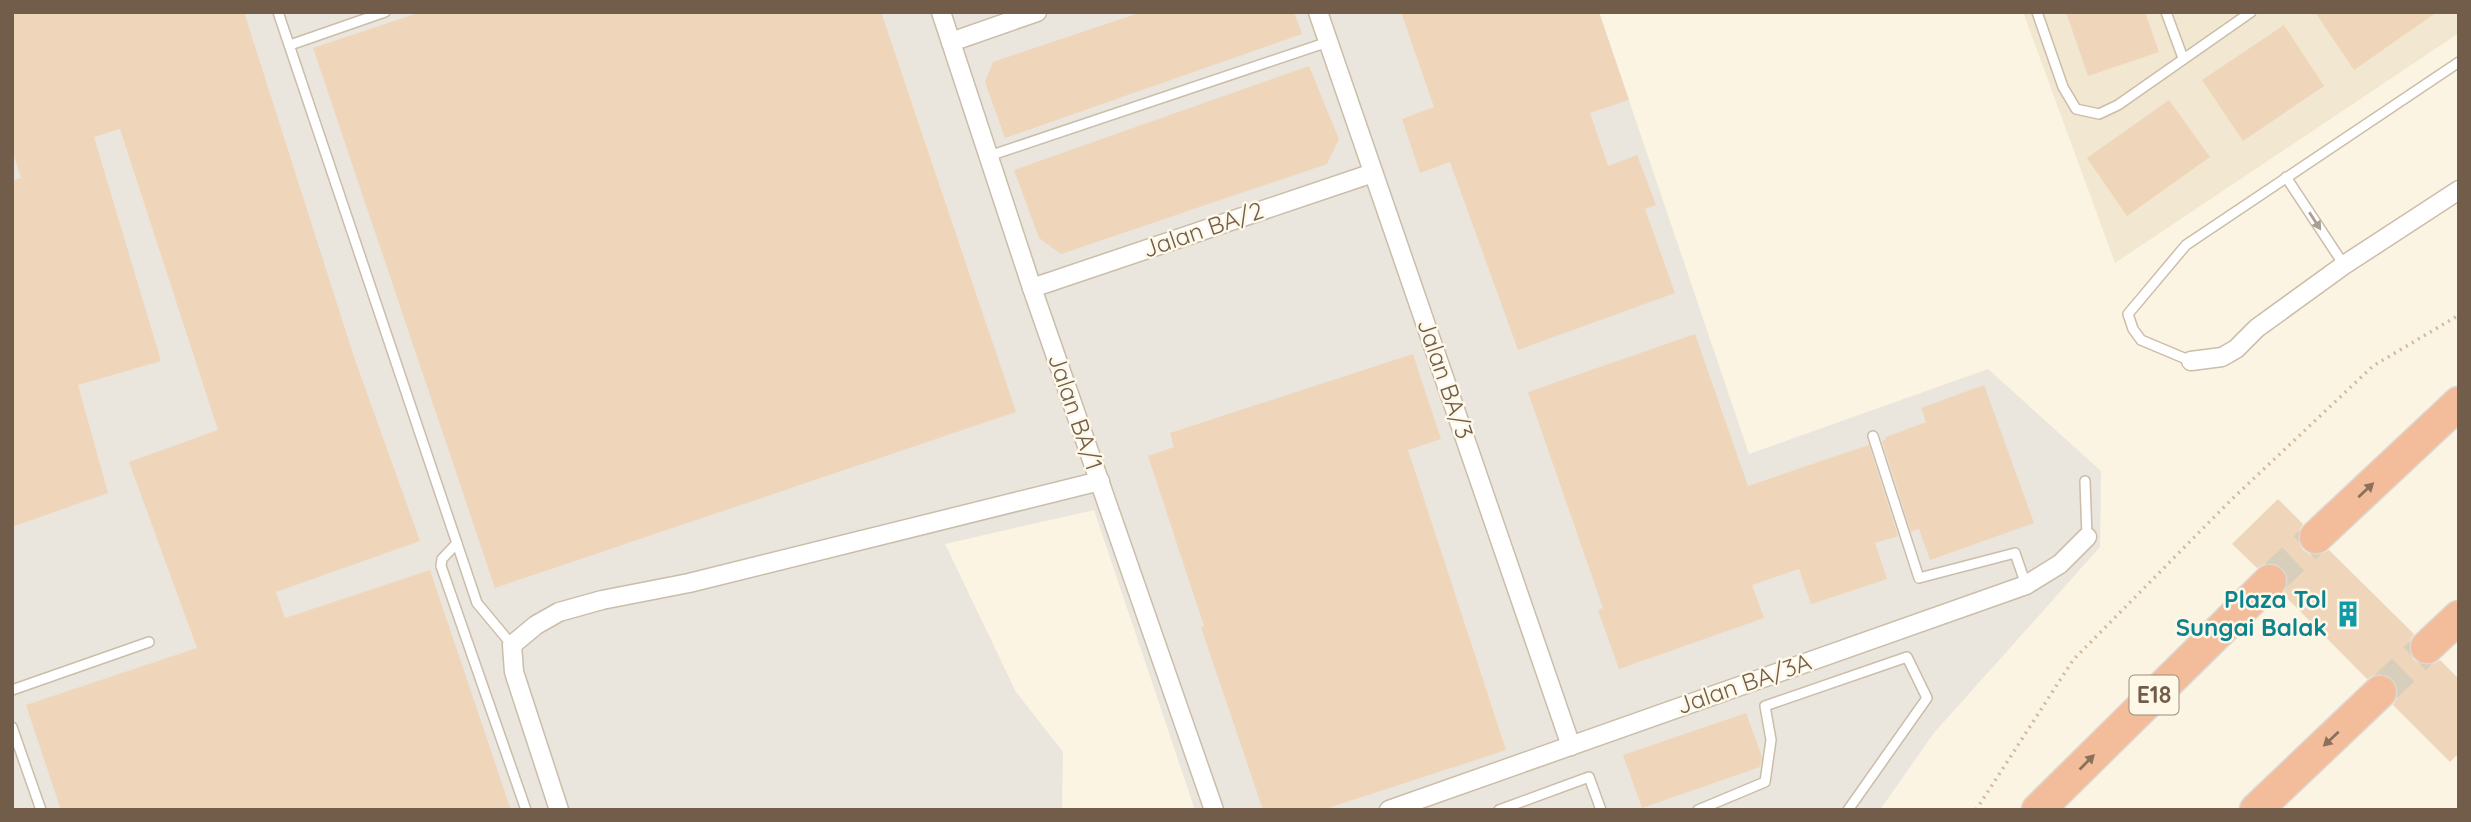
<svg xmlns="http://www.w3.org/2000/svg" width="2471" height="822" viewBox="0 0 2471 822" font-family="Quicksand,sans-serif">
<style>
.residential{fill:#f2e7d1}
.industrial{fill:#eae5dd}
.building{fill:#efd6bb}
.lines{fill:none;stroke-linecap:round;stroke-linejoin:round}
.motorway-tunnel{stroke:#d8cebc;stroke-width:32;stroke-dasharray:32 16;stroke-linecap:butt}
.service-casing{stroke:#cbbda9;stroke-width:12}
.minor-casing{stroke:#cbbda9;stroke-width:21}
.motorway-casing{stroke:#ddd8d4;stroke-width:35}
.path{stroke:#d3ba9f;stroke-width:3.5;stroke-dasharray:2 5;stroke-linecap:butt}
.service{stroke:#fff;stroke-width:9}
.minor{stroke:#fff;stroke-width:18}
.motorway{stroke:#f3bd9b;stroke-width:32}
.oneway{fill:#aa9e92}
.oneway2{fill:#8b705a}
.labels{text-anchor:middle;stroke-width:5;stroke-linejoin:round;paint-order:stroke}
.shield{fill:#fef8e8;stroke:#9b8c79;stroke-width:2}
.shield-label{font-size:23px;font-weight:bold;fill:#715d4a}
.street-label{font-size:24px;fill:#715d4a;stroke:#fef8e8}
.culture-label{font-size:24px;font-weight:bold;fill:#0d838f;stroke:#fef8e8;text-anchor:end}
</style>
<rect width="100%" height="100%" fill="#fbf4e2"/>
<polygon class="residential" points="2023,12 2459,12 2459,33 2115,263"/>
<polygon class="industrial" points="12,12 1599,12 1749,454 1988,369 2101,471 2100,547 1933,734 1880,810 1195,810 1094,510 945,544 1016,692 1063,752 1062,810 12,810"/>
<g class="building">
<polygon points="12,12 244,12 354,357 420,541 276,592 285,618 430,570 511,810 61,810 26,705 197,648 129,462 218,430 120,129 94,137 161,361 78,385 108,493 12,527 12,181 21,178 12,150"/>
<polygon points="421,12 881,12 1016,412 495,588 313,48"/>
<polygon points="1142,12 1294,12 1302,34 1005,138 985,82 993,62"/>
<polygon points="1401,12 1599,12 1629,100 1590,113 1608,166 1637,155 1656,205 1645,209 1675,293 1518,350 1450,162 1420,173 1402,119 1434,107"/>
<polygon points="2066,12 2145,12 2159,52 2088,76"/>
<polygon points="2315,12 2437,12 2354,70"/>
<polygon points="2284,25 2324,86 2243,141 2202,80"/>
<polygon points="1309,66 1339,139 1327,164 1061,254 1039,238 1014,170"/>
<polygon points="2169,100 2210,157 2127,216 2087,158"/>
<polygon points="1695,334 1748,486 1869,445 1898,536 1875,543 1887,579 1811,604 1799,569 1752,585 1764,618 1619,669 1598,610 1603,608 1528,392"/>
<polygon points="1413,354 1441,439 1408,450 1506,750 1322,810 1263,810 1201,627 1204,626 1148,456 1174,447 1170,433"/>
<polygon points="1984,385 2034,523 1930,560 1919,529 1911,532 1882,441 1886,439 1886,437 1926,422 1921,408"/>
<polygon points="2278,499 2303,524 2299,531 2298,540 2303,550 2311,555 2320,555 2329,550 2414,634 2409,642 2409,650 2414,660 2422,665 2431,665 2440,660 2459,679 2459,753 2450,762 2393,705 2397,698 2398,688 2393,679 2386,675 2376,674 2367,679 2283,594 2287,586 2288,577 2283,568 2274,563 2266,563 2257,568 2232,544"/>
<polygon points="1746,713 1762,757 1760,767 1642,808 1623,755"/>
</g>
<g class="lines">
<g class="motorway-tunnel">
<polyline points="2270,581 2316,537"/>
<polyline points="2380,692 2427,647"/>
</g>
<g class="service-casing">
<g id="service">
<polyline points="278,12 477,603 512,645"/>
<polyline points="2037,12 2063,87 2076,109 2099,114 2118,105 2251,12"/>
<polyline points="2166,12 2183,58"/>
<polyline points="290,45 385,12"/>
<polyline points="989,156 1328,42"/>
<polyline points="2286,177 2344,265"/>
<polyline points="2191,361 2141,340 2133,329 2128,314 2186,245 2459,62"/>
<polyline points="1873,436 1919,578 2015,553 2026,585"/>
<polyline points="2085,481 2087,537"/>
<polyline points="457,543 442,559 441,566 526,810"/>
<polyline points="12,690 149,642"/>
<polyline points="12,727 41,810"/>
<polyline points="1499,810 1589,777 1601,810"/>
<polyline points="1698,810 1765,782 1771,740 1765,706 1907,657 1927,698 1848,810"/>
</g>
</g>
<g class="minor-casing">
<g id="minor">
<polyline points="941,12 1032,288 1214,810"/>
<polyline points="1318,12 1571,746"/>
<polyline points="951,42 1037,12"/>
<polyline points="1032,288 1373,173"/>
<polyline points="2191,361 2222,357 2236,349 2257,328 2344,265 2459,190"/>
<polyline points="559,810 514,672 512,645 536,625 559,612 602,600 689,583 1100,481"/>
<polyline points="1389,810 2026,585 2060,564 2087,537"/>
</g>
</g>
<g class="motorway-casing">
<g id="motorway">
<polyline points="2316,537 2459,403"/>
<polyline points="2427,647 2459,617"/>
<polyline points="2038,810 2270,581"/>
<polyline points="2256,810 2380,692"/>
</g>
</g>
<polyline class="path" points="1976,810 2073,660 2231,500 2373,366 2459,315"/>
<use href="#service" class="service"/>
<use href="#minor" class="minor"/>
<use href="#motorway" class="motorway"/>
</g>
<defs><path id="oneway-solid" d="M-6-.8H1V-3.2L6.5 0L1 3.2V.8H-6Z" transform="scale(1.75)"/></defs>
<use class="oneway" href="#oneway-solid" transform="translate(2315 221) rotate(57)"/>
<g class="oneway2">
<use href="#oneway-solid" transform="translate(2366 490) rotate(-43)"/>
<use href="#oneway-solid" transform="translate(2331 739) rotate(137)"/>
<use href="#oneway-solid" transform="translate(2087 762) rotate(-45)"/>
</g>
<defs>
<g id="building-bare" transform="scale(2.1)"><path d="M-4-6H4V6H1V3H-1V6H-4ZM-2.5-4.3h1.7v1.8h-1.7ZM.8-4.3h1.7v1.8H.8ZM-2.5-1h1.7V.8h-1.7ZM.8-1h1.7V.8H.8Z" fill="#0f9aa8" stroke="#fef8e8" stroke-width="2.5" paint-order="stroke"/></g>
</defs>
<g fill-rule="evenodd">
<use href="#building-bare" x="2348" y="614"/>
</g>
<g class="labels">
<rect class="shield" x="2129.5" y="675.5" width="49" height="39" rx="5"/>
<g class="shield-label">
<text x="2154" y="703">E18</text>
</g>
<g class="street-label">
<text transform="translate(1203 230) rotate(-19)" y="8">Jalan BA/2</text>
<text transform="translate(1445 379) rotate(71)" y="8">Jalan BA/3</text>
<text transform="translate(1075 412) rotate(71)" y="8">Jalan BA/1</text>
<text transform="translate(1744 684) rotate(-19)" y="8">Jalan BA/3A</text>
</g>
<g class="culture-label">
<text x="2327" y="608">Plaza Tol<tspan x="2327" dy="28">Sungai Balak</tspan></text>
</g>
</g>
<rect width="2471" height="822" fill="none" stroke="#715d4a" stroke-width="28"/>
</svg>
